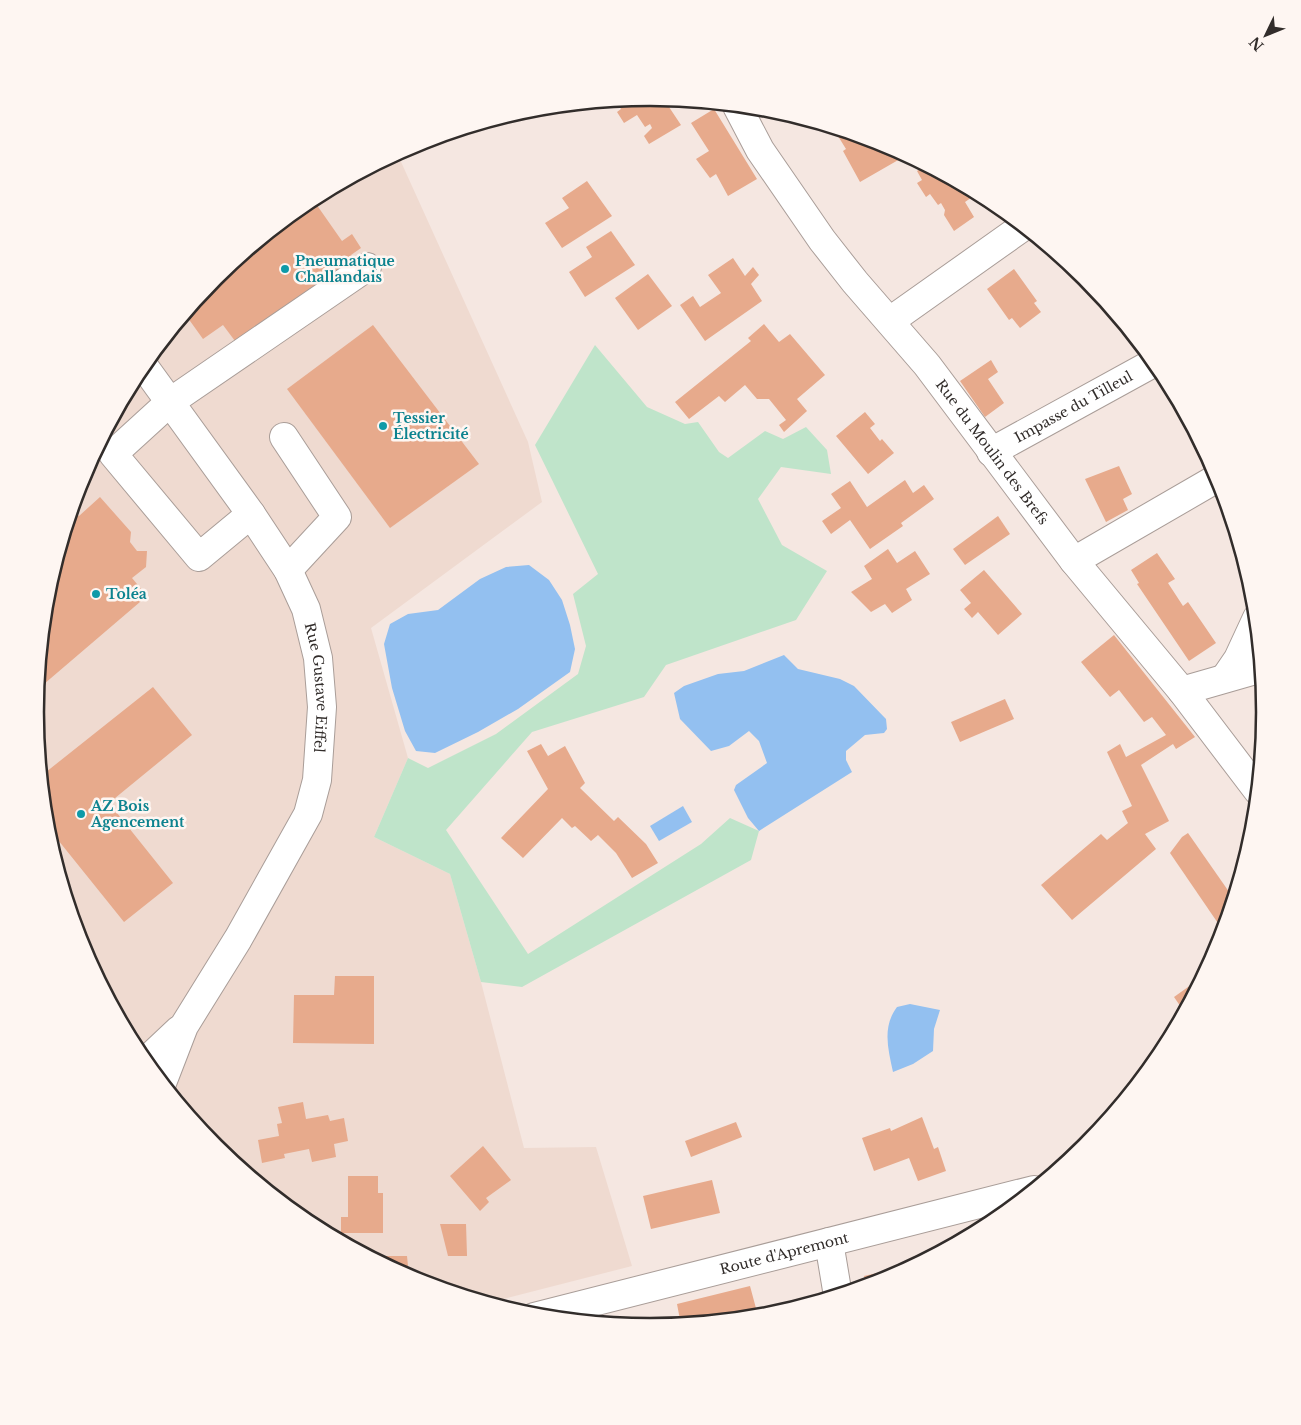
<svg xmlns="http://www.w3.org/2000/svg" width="1301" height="1425" viewBox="0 0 1301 1425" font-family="'Libre Baskerville',serif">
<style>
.built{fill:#efdad0}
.green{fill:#bfe4ca}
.water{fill:#93c0f0}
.building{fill:#e7aa8c}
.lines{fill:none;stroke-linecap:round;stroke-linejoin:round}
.minor-casing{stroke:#a99d98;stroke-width:30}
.minor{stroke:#fff;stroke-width:28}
.culture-dot{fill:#0f9aa8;stroke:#fef6f2;stroke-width:2}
.labels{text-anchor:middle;stroke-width:5;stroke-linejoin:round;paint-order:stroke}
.culture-label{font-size:14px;font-weight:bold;fill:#0d838f;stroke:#fef6f2;text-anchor:start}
.street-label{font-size:14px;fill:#322d2b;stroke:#fef6f2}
.rim{fill:none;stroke:#322d2b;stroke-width:2.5}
</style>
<rect width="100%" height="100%" fill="#f5e7e1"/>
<polygon class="built" points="397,153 528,442 542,502 371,628 408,758 374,837 450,874 481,982 524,1148 596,1147 632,1266 488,1303 415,1281 308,1224 215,1148 139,1054 82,948 47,832 35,713 47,592 82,477 139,370 215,277 309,201"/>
<polygon class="green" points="595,345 647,407 685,424 698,422 719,452 728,458 765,431 783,439 806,427 827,450 831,474 781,467 758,499 782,545 827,571 796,620 666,665 644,697 532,732 446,830 528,954 701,844 730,818 759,831 751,860 522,987 481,982 450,874 374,837 408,758 428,768 496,734 578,674 586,646 573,594 598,574 535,445"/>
<g class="water">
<polygon points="529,565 549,580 562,600 570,625 575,649 570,672 518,709 478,732 435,753 416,751 405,731 392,688 384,644 390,624 408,614 438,610 480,579 506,567"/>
<polygon points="784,655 798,669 840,679 854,686 886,719 887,729 884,733 865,735 846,751 846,760 852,772 759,831 748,818 734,790 736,785 767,763 759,741 749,731 729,746 711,751 680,719 674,693 684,686 718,674 744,671"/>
<polygon points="683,806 692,822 659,841 650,826"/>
<path d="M 910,1004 L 940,1010 L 934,1029 L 933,1051 L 913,1064 L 893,1072 C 888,1049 882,1027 897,1007 Z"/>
</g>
<g class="building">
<polygon points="651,97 663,98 681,125 649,144 644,136 652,128 650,124 645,127 637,115 624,123 617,112 621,109 616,100"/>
<polygon points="714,109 757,179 728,196 716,174 710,178 696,159 709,151 691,123"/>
<polygon points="833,128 886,144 893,148 900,159 860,182 843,151 846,149"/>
<polygon points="926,165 978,193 965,202 974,217 954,231 944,215 945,210 941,203 938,205 930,194 926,197 917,183 922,180 917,171"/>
<polygon points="587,181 612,216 562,248 545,223 569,208 562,198"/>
<polygon points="314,201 342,241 352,234 361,248 351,255 356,262 238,345 223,325 203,339 185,314 215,277 272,231"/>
<polygon points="611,231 635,265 585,297 569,272 592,257 586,247"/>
<polygon points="733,258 745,276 753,267 759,275 751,284 762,301 705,341 680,305 693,296 700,307 721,293 708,275"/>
<polygon points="1014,269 1037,301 1034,303 1041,312 1020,328 1012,318 1009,320 987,289"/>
<polygon points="648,274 672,306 638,330 615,298"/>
<polygon points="764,324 779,342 790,334 825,375 797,399 807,411 784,432 779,425 786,420 769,399 757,399 745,385 725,402 719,396 689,419 675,402 751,341 748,338"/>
<polygon points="373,325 479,464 390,528 287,389"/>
<polygon points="991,360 998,372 988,379 1004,403 985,417 960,381"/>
<polygon points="1172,389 1184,412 1188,418 1181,420"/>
<polygon points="865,412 875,424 870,428 880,441 882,439 894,453 868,474 836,436"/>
<polygon points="1119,466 1132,494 1123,499 1128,510 1106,522 1085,479"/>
<polygon points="905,480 913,493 924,485 934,499 901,523 903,526 870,549 850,520 831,534 822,521 841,508 831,494 850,481 867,507"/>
<polygon points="100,497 131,532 130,542 137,551 147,551 146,567 132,578 147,596 37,690 47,592 72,509 79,516"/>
<polygon points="998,516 1010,534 965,565 953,549"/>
<polygon points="888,549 897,563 915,551 930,574 906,589 912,600 892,613 885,604 871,612 851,592 872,579 864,566"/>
<polygon points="1157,553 1175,579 1168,583 1183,606 1188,602 1216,643 1189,661 1137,584 1139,583 1131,570"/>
<polygon points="984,570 1022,614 998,635 978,612 972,618 964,609 971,603 960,590"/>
<polygon points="1114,635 1195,737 1176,749 1173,744 1141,765 1169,821 1145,834 1156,849 1072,920 1041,885 1101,834 1107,840 1128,823 1122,811 1132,806 1107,752 1120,744 1126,757 1166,735 1152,717 1144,722 1119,690 1110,697 1081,662"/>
<polygon points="153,687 192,735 109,803 173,883 124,922 46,825 41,776"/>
<polygon points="1005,699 1014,719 960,742 951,722"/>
<polygon points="541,744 548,756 565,746 585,783 580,788 614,821 618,817 646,844 658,863 632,878 616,853 598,835 591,841 575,826 572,828 562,818 523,858 501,838 548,789 527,751"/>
<polygon points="1188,833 1234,899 1224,932 1170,853 1182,837"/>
<polygon points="335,976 374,976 374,1044 293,1043 294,995 334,995"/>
<polygon points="1195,982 1199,987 1185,1013 1174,997"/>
<polygon points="303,1102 306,1119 328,1115 330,1121 344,1118 348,1141 334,1144 336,1157 312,1162 309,1149 284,1154 285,1158 262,1163 258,1140 279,1136 277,1124 282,1123 278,1107"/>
<polygon points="922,1117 934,1149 938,1147 946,1171 918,1181 909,1158 874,1171 862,1138 890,1128 891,1131"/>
<polygon points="736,1122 742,1137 691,1157 685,1141"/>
<polygon points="483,1146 511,1180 486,1198 489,1202 480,1211 450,1176"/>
<polygon points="348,1176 378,1176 378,1193 383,1193 383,1233 341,1233 341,1217 348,1217"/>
<polygon points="712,1180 720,1213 651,1229 643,1196"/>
<polygon points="440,1224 466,1224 467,1256 448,1256"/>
<polygon points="368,1256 407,1256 408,1266 399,1267 401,1274"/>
<polygon points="916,1264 886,1281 867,1287 864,1276"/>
<polygon points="750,1286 757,1312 743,1315 744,1319 681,1325 677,1304"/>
</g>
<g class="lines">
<g class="minor-casing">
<g id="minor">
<path id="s1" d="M 737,106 L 760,150 L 822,240 L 855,282 L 927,365 L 1074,561 L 1182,691 L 1258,791"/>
<polyline points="890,321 1024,226"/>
<path id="s2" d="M 143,365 L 251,514 L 288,570 L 306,609 L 318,658 L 322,707 L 317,780 L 308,814 L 238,939 L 184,1026 L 162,1083"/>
<polyline points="284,437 337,517 288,570"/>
<path id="s3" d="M 991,452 L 1155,362"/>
<polyline points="251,514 199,557 113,454 170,402 367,267"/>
<polyline points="1074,561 1219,477"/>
<polyline points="1225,678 1238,659 1257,618"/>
<polyline points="1182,691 1262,668"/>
<polyline points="145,1062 179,1030"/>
<polyline points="829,1242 838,1296"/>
<path id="s4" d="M 534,1317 L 1034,1190"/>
</g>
</g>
<use href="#minor" class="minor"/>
</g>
<g class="culture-dot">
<circle cx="285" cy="269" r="5"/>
<circle cx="383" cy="426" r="5"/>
<circle cx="96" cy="594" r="5"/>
<circle cx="81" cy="814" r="5"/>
</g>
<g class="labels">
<g class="culture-label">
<text x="295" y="266">Pneumatique<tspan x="295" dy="16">Challandais</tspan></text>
<text x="393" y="423">Tessier<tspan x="393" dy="16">Électricité</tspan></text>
<text x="106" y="599">Toléa</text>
<text x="91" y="811">AZ Bois<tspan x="91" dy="16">Agencement</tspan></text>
</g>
<g class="street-label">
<text dy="5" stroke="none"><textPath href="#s3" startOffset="94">Impasse du Tilleul</textPath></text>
<text dy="5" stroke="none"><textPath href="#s1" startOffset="431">Rue du Moulin des Brefs</textPath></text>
<text dy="5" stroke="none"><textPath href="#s2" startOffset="374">Rue Gustave Eiffel</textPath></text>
<text dy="5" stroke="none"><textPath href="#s4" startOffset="258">Route d'Apremont</textPath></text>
</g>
</g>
<path d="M0 0H1301V1425H0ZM44 712a606 606 0 1 1 1212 0a606 606 0 1 1-1212 0Z" fill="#fef6f2" fill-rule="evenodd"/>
<path class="rim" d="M44 712a606 606 0 1 1 1212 0a606 606 0 1 1-1212 0Z"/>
<g transform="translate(1266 35) rotate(227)" stroke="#fef6f2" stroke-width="4" paint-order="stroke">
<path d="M0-4L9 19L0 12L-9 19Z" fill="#322d2b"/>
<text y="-8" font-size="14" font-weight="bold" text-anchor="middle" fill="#322d2b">N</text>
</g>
</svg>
